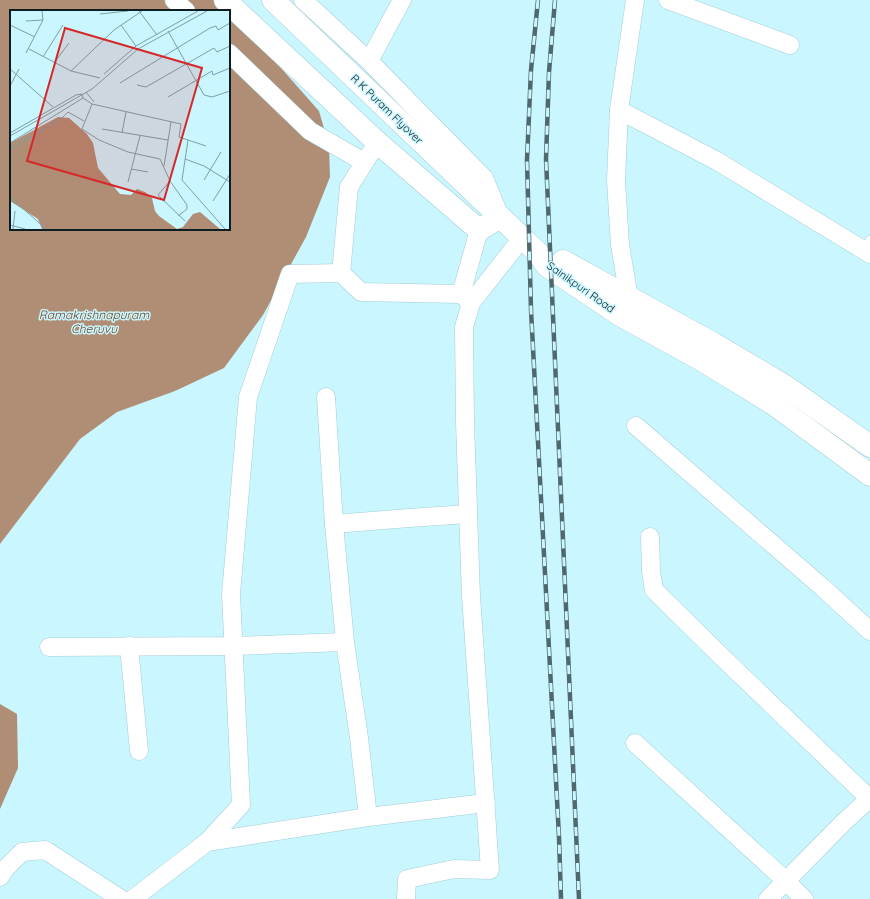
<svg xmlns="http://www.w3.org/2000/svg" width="870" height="899" viewBox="0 0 870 899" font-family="Quicksand,sans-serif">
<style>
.water{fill:#b08d75}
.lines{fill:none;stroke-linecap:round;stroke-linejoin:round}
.service-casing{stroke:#a2cdd5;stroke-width:10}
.minor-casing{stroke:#a2cdd5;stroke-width:19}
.tertiary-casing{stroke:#a2cdd5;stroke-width:23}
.secondary-casing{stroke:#a2cdd5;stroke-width:23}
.service{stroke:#fff;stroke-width:9}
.minor{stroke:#fff;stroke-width:18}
.tertiary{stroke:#fff;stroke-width:22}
.secondary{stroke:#fff;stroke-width:22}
.rail-casing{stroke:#4e686d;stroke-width:4.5}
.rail{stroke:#caf6ff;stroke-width:3;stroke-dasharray:9;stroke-linecap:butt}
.labels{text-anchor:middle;stroke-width:3;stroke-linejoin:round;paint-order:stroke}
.street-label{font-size:11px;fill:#0d1e22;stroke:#caf6ff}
.water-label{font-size:12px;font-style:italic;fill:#73421c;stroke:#caf6ff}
.inset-road{fill:none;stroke:#7ea0a7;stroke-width:1}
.view{fill:#d62828;fill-opacity:0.15;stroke:#d62828;stroke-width:2}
.inset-edge{fill:none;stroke:#0d1e22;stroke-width:2}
</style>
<rect width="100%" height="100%" fill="#caf6ff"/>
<g class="water">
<polygon points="0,0 216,0 228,11 11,11 11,229 229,229 229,12 242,24 319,111 329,146 330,177 306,237 263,315 224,368 175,391 117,412 80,439 0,544"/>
<polygon points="0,704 17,714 18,768 0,809"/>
</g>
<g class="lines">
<g class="service-casing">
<polyline id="service" points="866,251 870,240"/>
</g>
<g class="minor-casing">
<g id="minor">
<polyline points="174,0 186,11"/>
<polyline points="303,0 369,61 484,178 499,214"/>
<polyline points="668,0 790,45"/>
<polyline points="229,53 310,131 364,162"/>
<polyline points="369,61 402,0"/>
<polyline points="619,110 717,161 870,254"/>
<polyline points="341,273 349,187 371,152"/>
<polyline points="629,298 620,245 616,180 619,110 635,0"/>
<polyline points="469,301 461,294 479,230"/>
<polyline points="326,397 334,524 345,642 359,738 368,817"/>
<polyline points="636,426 822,587 870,631"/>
<polyline points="334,524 409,518 468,514"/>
<polyline points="650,537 651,571 654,590 723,658 870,799"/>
<polyline points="129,646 139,751"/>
<polyline points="49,647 233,646 345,642"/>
<polyline points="635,743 786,881 804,899"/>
<polyline points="207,842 368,817 486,803"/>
<polyline points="0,877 5,869 22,852 45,850 121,899"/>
<polyline points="133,899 207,842 241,805 231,594 248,397 290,274 341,273 361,292 461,294"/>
<polyline points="406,899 407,879 454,869 490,870 471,596 465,422 464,327 471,303 522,238"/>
<polyline points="768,899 844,822 870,798"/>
</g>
</g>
<g class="tertiary-casing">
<polyline id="tertiary" points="225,0 377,142 479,230 500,217"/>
</g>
<g class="secondary-casing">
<g id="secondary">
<polyline points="273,0 538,253 547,266 620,315 700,359 772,403 870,475"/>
<polyline points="563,261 714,344 785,386 870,446"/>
</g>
</g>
<use href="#service" class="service"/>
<use href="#minor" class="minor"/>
<use href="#tertiary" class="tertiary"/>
<use href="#secondary" class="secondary"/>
<g class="rail-casing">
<g id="rail">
<polyline points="538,0 531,70 527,160 531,310 559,837 561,899"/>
<polyline points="555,0 549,72 546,159 579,899"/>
</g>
</g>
<use href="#rail" class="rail"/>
</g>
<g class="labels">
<g class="street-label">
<text transform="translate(387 109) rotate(44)" y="4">R K Puram Flyover</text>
<text transform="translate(581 287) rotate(35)" y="4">Sainikpuri Road</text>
</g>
<g class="water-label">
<text x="94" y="319">Ramakrishnapuram<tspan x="94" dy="14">Cheruvu</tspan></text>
</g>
</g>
<g transform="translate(10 10)">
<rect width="220" height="220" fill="#caf6ff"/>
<path d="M 48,107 L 59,108 L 77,124 L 83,133 L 88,158 L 110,184 L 121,185 L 127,179 L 135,182 L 142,188 L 145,201 L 149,206 L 167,219 L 173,217 L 183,204 L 190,202 L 210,219 L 32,219 L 28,209 L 0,191 L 0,133 Z" fill="#b08d75"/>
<path class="inset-road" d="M 129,1 L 147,25M 90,4 L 118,1M 16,11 L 33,10M 0,15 L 25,27M 111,15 L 126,36M 158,21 L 194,85 L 202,87 L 220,81M 19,39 L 61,61 L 90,68M 16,43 L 33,10 L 32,1M 33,47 L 53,15M 44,53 L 59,33M 0,59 L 43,97M 61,61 L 104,20 L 132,1M 94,64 L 126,36 L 188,1M 110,73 L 200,18 L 206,16 L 208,20 L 220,13M 127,75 L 136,77 L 204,38 L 207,42 L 220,36M 0,76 L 9,59M 76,82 L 84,92M 158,87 L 202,61 L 203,65 L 220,58M 82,94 L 72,119 L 89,130 L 118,142 L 150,149 L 160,171 L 177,195 L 177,199 L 168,206M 58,102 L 74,111M 92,119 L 158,130M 0,123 L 66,85 L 72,84 L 73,88 L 82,94 L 171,114 L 169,127 L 196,136M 112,123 L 116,102M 0,126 L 82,79 L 128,39 L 197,1M 178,130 L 172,170 L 215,219M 0,133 L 73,88M 0,139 L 51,109 L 58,102M 175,149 L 194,156 L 220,172M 154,156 L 161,112M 121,159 L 138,162M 194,170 L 211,142M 160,171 L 148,185 L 175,211M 118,172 L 130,126M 0,187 L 36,219M 203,191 L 220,164M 0,215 L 15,219M 3,219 L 5,201"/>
<path class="view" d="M 55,18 L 192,58 L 154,190 L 17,151 Z"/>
<rect width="220" height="220" class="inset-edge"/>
</g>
</svg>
